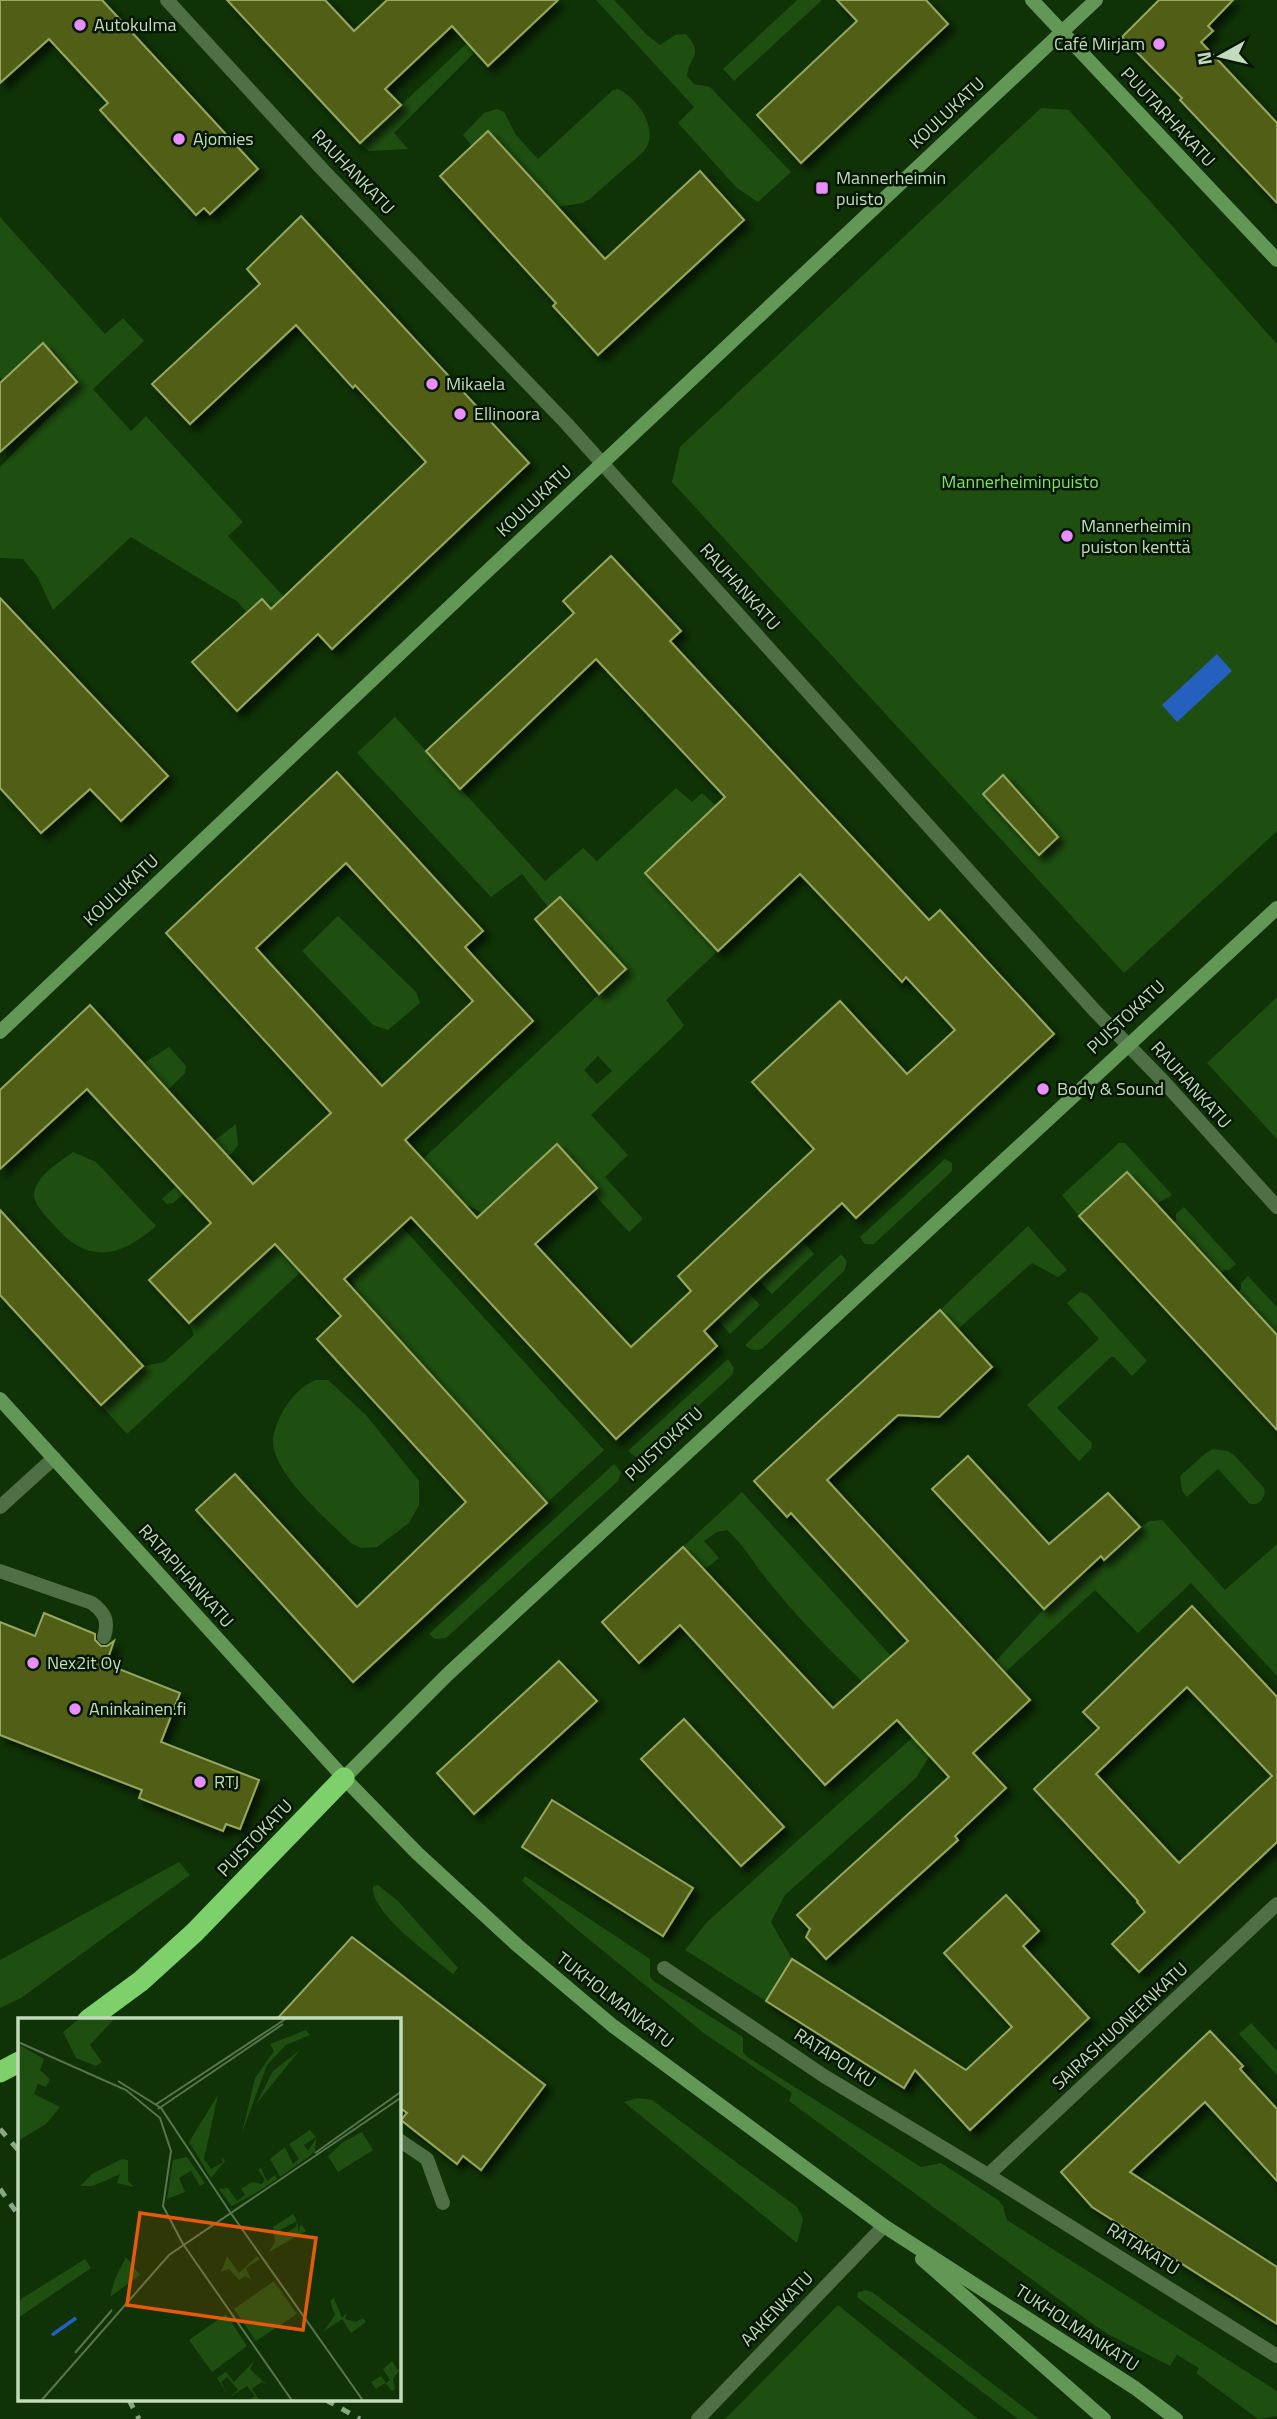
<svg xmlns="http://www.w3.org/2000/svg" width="1277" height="2419" viewBox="0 0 1277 2419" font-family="'Titillium Web',sans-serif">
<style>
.green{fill:#1e4f10;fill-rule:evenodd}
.water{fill:#2560be}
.building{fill:#515f16;stroke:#96a75e;stroke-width:2;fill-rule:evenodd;filter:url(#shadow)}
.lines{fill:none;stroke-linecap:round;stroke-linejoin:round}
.lane{stroke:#4f6f47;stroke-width:14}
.street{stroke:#4f6f47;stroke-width:14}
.secondary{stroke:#629756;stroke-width:14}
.highway{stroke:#7ed16a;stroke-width:21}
.rail{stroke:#8aa683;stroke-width:5;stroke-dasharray:9 9;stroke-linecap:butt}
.poi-dot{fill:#e98efe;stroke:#051702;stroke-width:2.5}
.labels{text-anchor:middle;stroke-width:5;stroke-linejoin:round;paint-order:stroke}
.poi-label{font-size:18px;fill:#c2dbbc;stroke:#051702;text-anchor:start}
.street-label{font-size:18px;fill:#c2dbbc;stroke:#051702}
.park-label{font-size:18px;fill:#7ee364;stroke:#051702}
.inset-river{fill:none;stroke:#2560be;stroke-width:3.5}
.inset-road{fill:none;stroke:#57764f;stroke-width:2}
.view{fill:#e8590c;fill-opacity:0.15;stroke:#e8590c;stroke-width:3.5}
.inset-edge{fill:none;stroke:#c2dbbc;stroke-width:3.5}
</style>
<defs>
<filter id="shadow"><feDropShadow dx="6" dy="6" stdDeviation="3.5" flood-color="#0009"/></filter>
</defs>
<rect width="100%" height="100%" fill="#0f3206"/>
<g class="green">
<path d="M 596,0 L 614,0 L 647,35 L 660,45 L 675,35 L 686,34 C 705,57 689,55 687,76 L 694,84 L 710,87 L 791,172 L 758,202 L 737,188 L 678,123 L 694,107 Z"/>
<polygon points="797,0 822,0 734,81 723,69"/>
<polygon points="467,43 475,52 394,133 408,149 369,151 360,144"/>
<path d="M 618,89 C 639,99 661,132 643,152 L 590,199 L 582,203 L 558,207 L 488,132 L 472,146 L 463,135 L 484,113 L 497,109 L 504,112 L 516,135 L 538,159 L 613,90 Z"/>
<polygon points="1041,108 1069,110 1277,344 1277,831 1124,973 672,482 680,447"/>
<polygon points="0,217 105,334 123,318 144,341 93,389 131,431 146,416 243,522 228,536 284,597 271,609 261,599 246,612 238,602 131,537 53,610 38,578 23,559 0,558 0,467 61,405 57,400 77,382 43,344 22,362 33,374 12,390 0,377"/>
<path d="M 395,717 L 545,881 L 583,848 L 597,861 L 676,788 L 692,802 L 702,793 L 716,806 L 645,873 L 718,951 L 666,1000 L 684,1025 L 681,1029 L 591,1115 L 628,1155 L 605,1177 L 643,1219 L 629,1232 L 592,1192 L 597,1187 L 557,1144 L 482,1213 L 463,1203 L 423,1159 L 626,969 L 560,897 L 548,907 L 522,874 L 491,897 L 357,753 ZM 598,1056 L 612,1071 L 597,1084 L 584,1070 Z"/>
<polygon points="338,916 416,992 420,1003 388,1030 373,1025 302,951"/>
<polygon points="1277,997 1277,1139 1207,1063"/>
<polygon points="169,1047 186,1066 185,1073 168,1090 144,1063"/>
<polygon points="236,1124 238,1145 232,1153 173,1203 167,1204 162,1199 219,1147 214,1141"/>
<polygon points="1119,1143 1125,1143 1172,1195 1156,1204 1127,1172 1079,1216 1062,1195"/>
<path d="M 73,1152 L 96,1162 L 156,1226 C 117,1260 86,1264 51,1222 C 45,1215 34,1204 34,1195 C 35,1176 60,1162 73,1152 Z"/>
<polygon points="945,1159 952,1163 952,1171 949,1174 874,1244 865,1244 860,1237"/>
<polygon points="1184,1207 1236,1264 1229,1270 1224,1270 1221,1274 1173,1223 1176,1220 1176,1214"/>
<polygon points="1028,1226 1067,1270 1058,1277 1032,1263 957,1330 940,1310"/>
<polygon points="294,1227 319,1255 127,1434 101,1405 143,1366 164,1362 194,1335 189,1323"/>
<polygon points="403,1228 604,1450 547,1503 361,1298 348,1275 387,1239"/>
<polygon points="802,1240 814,1254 772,1294 758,1280"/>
<path d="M 841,1254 L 847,1261 L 844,1271 L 762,1349 C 754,1351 750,1350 745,1345 Z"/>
<polygon points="1248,1276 1277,1307 1277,1335 1238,1292 1241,1289 1241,1283"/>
<polygon points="747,1291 760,1305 730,1334 717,1319"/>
<polygon points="1080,1292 1087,1294 1147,1361 1132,1376 1114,1357 1111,1357 1057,1408 1092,1443 1091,1449 1079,1461 1027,1405 1099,1339 1067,1303"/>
<polygon points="728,1359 734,1368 732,1375 645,1455 636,1457 628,1451"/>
<path d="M 316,1380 L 328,1380 L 366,1415 L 419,1481 L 419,1505 L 409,1523 L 377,1547 L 361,1548 L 351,1543 C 328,1520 276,1477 273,1443 C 273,1431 277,1423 282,1413 C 290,1398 301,1386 316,1380 Z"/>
<path d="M 1213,1449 L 1228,1451 L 1234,1455 L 1264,1488 C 1267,1497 1258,1508 1249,1503 L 1218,1469 L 1187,1497 L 1182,1491 L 1180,1476 L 1206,1453 Z"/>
<polygon points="614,1464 621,1472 618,1481 446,1638 435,1639 429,1634"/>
<path d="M 742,1492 L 891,1656 L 863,1682 C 829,1650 797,1617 768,1581 C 754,1564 744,1545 727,1530 L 717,1532 L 704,1541 L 719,1558 L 704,1570 L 683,1547 Z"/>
<polygon points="1162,1520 1225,1590 1277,1544 1277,1676 1191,1583 1138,1633 1095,1590 964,1710 994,1663 1044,1609 1079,1577 1100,1567 1104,1560 1140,1527 1150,1521"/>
<polygon points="913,1737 930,1755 916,1778 785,1895 771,1922 792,1959 766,2001 685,1950 707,1922"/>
<polygon points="179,1862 190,1875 21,1998 0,2008 0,1960"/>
<polygon points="525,1876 650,1959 650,1976 652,1980 743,2037 743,2052 746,2056 921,2167 941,2163 998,2200 1003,2206 1007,2220 1277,2391 1277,2416 1258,2419 1196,2373 1199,2368 1177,2355 1170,2366 1108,2334 1094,2325 789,2101 792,2093 705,2034 574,1927 522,1881"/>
<path d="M 378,1885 L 398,1901 L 458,1968 L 453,1974 C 433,1957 369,1912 373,1886 Z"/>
<polygon points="1251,2023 1277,2051 1277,2075 1239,2034"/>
<polygon points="638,2098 652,2100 797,2207 803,2219 797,2243 624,2102"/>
<polygon points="866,2290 872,2292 1039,2419 1018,2419 857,2297 858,2292"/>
<polygon points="838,2305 978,2419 725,2419"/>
</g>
<polygon class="water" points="1217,654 1232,671 1177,722 1162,705"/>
<g class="building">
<polygon points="0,0 102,0 258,169 210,214 204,208 196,215 100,110 108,103 49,39 0,83"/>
<polygon points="227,0 325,0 354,31 387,0 558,0 488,66 452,26 385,89 401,105 360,143"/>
<polygon points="837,0 926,0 948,24 801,163 757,115 857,21"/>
<polygon points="1159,0 1233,0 1208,26 1213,31 1201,42 1277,123 1277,203 1180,100 1182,98 1122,37"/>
<polygon points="488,131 605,259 700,171 744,220 598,355 553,306 556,303 440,176"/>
<polygon points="301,216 529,463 332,649 318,634 237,711 192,662 262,599 271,609 426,462 355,385 353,388 296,325 190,424 152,384 260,284 247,269"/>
<polygon points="43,343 77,382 0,452 0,383"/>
<path d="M 611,556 L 681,631 L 670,641 L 929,920 L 940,910 L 1054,1034 L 856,1218 L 842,1203 L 758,1280 L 704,1331 L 717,1346 L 616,1439 L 411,1217 L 344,1279 L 547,1503 L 353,1682 L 196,1510 L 235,1474 L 357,1607 L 466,1502 L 317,1339 L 341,1316 L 275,1244 L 189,1323 L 149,1280 L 211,1223 L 87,1089 L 0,1169 L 0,1090 L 90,1005 L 253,1184 L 331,1113 L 166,933 L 337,772 L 483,931 L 465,947 L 533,1021 L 405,1140 L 477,1218 L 557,1144 L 597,1188 L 535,1244 L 631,1347 L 691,1291 L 678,1276 L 814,1149 L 752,1082 L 840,1001 L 907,1074 L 955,1030 L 906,977 L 902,982 L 800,874 L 718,951 L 645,873 L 725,797 L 596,659 L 460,789 L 426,751 L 574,613 L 563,601 ZM 346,863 L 473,1001 L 382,1086 L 256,948 Z"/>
<polygon points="0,598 168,776 121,821 90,789 41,833 0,788"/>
<polygon points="1003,775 1058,837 1039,855 983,794"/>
<polygon points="560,897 626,969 599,994 535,919"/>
<polygon points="1127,1172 1277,1335 1277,1430 1079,1216"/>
<polygon points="0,1210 143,1366 101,1405 0,1295"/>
<polygon points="940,1310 992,1367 939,1417 898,1415 827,1480 1030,1700 973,1753 1006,1788 955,1836 958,1840 826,1959 806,1937 810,1929 797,1915 949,1777 897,1720 825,1785 680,1625 639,1663 602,1622 683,1547 833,1708 908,1641 791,1513 787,1517 754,1481"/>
<polygon points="968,1456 1049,1544 1108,1493 1140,1527 1104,1560 1101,1556 1044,1609 932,1489"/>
<path d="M 1192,1606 L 1277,1697 L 1277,1842 L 1139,1972 L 1112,1944 L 1145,1912 L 1137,1902 L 1138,1901 L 1034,1789 L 1099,1728 L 1083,1712 ZM 1187,1687 L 1272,1776 L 1179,1863 L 1096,1774 Z"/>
<polygon points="44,1613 95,1634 95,1640 101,1646 107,1646 114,1641 106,1664 180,1693 161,1742 259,1780 240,1829 226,1824 223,1831 139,1798 142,1790 0,1735 0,1622 35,1636"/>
<polygon points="559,1661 597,1701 474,1814 437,1773"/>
<polygon points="684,1719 784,1827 741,1866 641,1759"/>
<polygon points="552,1800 693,1888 663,1936 522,1847"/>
<polygon points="1006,1895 1039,1931 1023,1946 1089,2018 970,2130 915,2070 904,2088 766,2001 792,1959 966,2070 1012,2027 944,1953"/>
<polygon points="352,1937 545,2085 481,2170 463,2156 457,2164 401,2120 407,2113 399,2107 399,2020 276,2020"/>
<polygon points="1210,2031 1243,2066 1240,2069 1277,2109 1277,2181 1205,2102 1130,2172 1277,2267 1277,2324 1092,2207 1061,2172"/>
</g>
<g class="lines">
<g class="lane">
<polyline points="0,1507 54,1458"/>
<path d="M 0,1571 L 92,1603 C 105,1613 109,1621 104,1637"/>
<polyline points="399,2140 427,2159 443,2203"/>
</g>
<g class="street">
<polyline points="167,0 323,170 566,423 1095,1011 1164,1082 1277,1207"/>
<polyline points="664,1968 824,2076 988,2175 1277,2356"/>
<polyline points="988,2175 1277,1904"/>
<polyline points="698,2419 884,2226"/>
</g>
<g class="secondary">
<polyline points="1032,0 1277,260"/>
<polyline points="0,1032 480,578 1096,0"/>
<polyline points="0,1399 344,1778 417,1853 517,1945 613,2026 884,2226 1135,2388 1176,2419"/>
<polyline points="344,1778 448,1674 1277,908"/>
<polyline points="922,2259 1104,2419"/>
</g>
<g class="highway">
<polyline points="88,2020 141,1981 195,1932 344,1778"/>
<polyline points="0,2072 19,2062"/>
</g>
<g class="rail">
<polyline points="0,2129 19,2151"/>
<polyline points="0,2189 19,2216"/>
<polyline points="129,2400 139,2419"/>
<polyline points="326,2400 360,2419"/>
</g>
</g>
<g class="poi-dot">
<circle cx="80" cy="25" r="7"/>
<circle cx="1159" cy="44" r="7"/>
<circle cx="179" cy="139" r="7"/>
<rect x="815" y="181" width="14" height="14" rx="3.5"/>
<circle cx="432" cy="384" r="7"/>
<circle cx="460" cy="414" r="7"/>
<circle cx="1067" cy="536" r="7"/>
<circle cx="1043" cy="1089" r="7"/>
<circle cx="33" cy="1663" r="7"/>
<circle cx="75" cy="1709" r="7"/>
<circle cx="200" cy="1782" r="7"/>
</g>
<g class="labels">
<g class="poi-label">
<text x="94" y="31">Autokulma</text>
<text x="1145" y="50" text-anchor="end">Café Mirjam</text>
<text x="193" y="145">Ajomies</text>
<text x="836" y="184">Mannerheimin<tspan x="836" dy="21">puisto</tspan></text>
<text x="446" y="390">Mikaela</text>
<text x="474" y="420">Ellinoora</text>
<text x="1081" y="532">Mannerheimin<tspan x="1081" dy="21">puiston kenttä</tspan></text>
<text x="1057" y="1095">Body &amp; Sound</text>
<text x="47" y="1669">Nex2it Oy</text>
<text x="89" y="1715">Aninkainen.fi</text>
<text x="214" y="1788">RTJ</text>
</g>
<g class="street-label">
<text transform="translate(947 113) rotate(-43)" y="6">KOULUKATU</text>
<text transform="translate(1168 117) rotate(47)" y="6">PUUTARHAKATU</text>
<text transform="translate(353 172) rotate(46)" y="6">RAUHANKATU</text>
<text transform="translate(534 501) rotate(-43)" y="6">KOULUKATU</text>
<text transform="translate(740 587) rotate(48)" y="6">RAUHANKATU</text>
<text transform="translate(121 890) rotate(-43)" y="6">KOULUKATU</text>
<text transform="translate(1126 1017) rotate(-43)" y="6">PUISTOKATU</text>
<text transform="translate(1191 1085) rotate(48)" y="6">RAUHANKATU</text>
<text transform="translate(664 1444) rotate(-43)" y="6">PUISTOKATU</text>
<text transform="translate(186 1576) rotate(48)" y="6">RATAPIHANKATU</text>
<text transform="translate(255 1838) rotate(-46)" y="6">PUISTOKATU</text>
<text transform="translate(615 2000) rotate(38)" y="6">TUKHOLMANKATU</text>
<text transform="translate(1120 2026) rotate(-43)" y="6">SAIRASHUONEENKATU</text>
<text transform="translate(835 2058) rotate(33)" y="6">RATAPOLKU</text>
<text transform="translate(1143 2249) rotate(32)" y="6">RATAKATU</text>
<text transform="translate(777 2309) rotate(-46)" y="6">AAKENKATU</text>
<text transform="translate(1077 2328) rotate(33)" y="6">TUKHOLMANKATU</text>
</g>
<g class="park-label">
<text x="1020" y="488">Mannerheiminpuisto</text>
</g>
</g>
<g transform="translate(18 2018)">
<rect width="383" height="383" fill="#0f3206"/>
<path d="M 62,0 L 97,0 L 72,27 L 84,44 L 78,48 L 58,40 L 45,14 ZM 288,12 L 292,17 L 268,27 L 249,47 L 224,115 L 237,60 L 256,33 L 252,26 ZM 0,26 L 26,41 L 22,52 L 32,61 L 28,69 L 20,66 L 16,76 L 42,89 L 28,106 L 0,123 ZM 282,32 L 238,86 L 255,53 ZM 200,77 L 186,141 L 193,151 L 205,144 L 203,139 L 207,143 L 193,160 L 171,124 ZM 292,112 L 298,119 L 286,127 L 290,133 L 298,120 L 297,134 L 262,159 L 252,141 L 267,129 L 275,146 L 281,141 L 271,126 ZM 344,114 L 355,132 L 320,154 L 310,138 L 325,124 ZM 169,139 L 187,165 L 182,168 L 173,153 L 161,160 L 167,174 L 149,181 L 155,142 ZM 104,141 L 110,142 L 110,163 L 116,169 L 99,165 L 102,156 L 75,168 L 62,168 L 74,156 ZM 243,150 L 249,163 L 257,157 L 259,161 L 238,175 L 214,188 L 212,186 L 201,171 L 210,170 L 219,183 L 227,177 L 223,171 L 234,164 L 244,166 L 247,162 L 240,151 L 235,153 ZM 275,196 L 279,203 L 262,212 L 265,217 L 279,208 L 277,205 L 280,206 L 280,214 L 283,206 L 288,213 L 251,234 L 257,224 L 255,209 ZM 209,238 L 221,255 L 239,238 L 242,241 L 228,250 L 233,262 L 228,258 L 221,262 L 211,251 L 203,254 ZM 108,239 L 122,257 L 92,279 L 97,261 ZM 67,241 L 73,250 L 0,300 L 0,283 ZM 256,263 L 279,296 L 238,323 L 216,291 ZM 316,280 L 324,300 L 329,294 L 327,301 L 338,304 L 345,300 L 348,304 L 333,315 L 324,301 L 305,314 L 317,297 L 312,283 ZM 208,296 L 229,328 L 194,354 L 171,322 ZM 237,342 L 232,351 L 249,367 L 244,364 L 234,371 L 242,383 L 229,383 L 237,378 L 229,368 L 212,379 L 220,372 L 209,359 L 203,364 L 209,376 L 199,360 L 208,354 L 216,364 ZM 374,343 L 380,352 L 383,350 L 375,361 L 377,371 L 374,373 L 367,365 L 358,371 L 353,364 L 363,358 L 368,365 L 372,362 L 365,351 Z" fill="#1e4f10"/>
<path class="inset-river" d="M 34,317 L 58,300"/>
<path class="inset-road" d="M 0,24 L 108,72 L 142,100 L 153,133 L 145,188 L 165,226M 100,63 L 143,90 L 212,194M 137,87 L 269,0M 140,91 L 265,6M 297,135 L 384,73M 212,194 L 346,384M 165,226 L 275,384M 57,335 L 94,292M 22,384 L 151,237 L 384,79"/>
<path class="view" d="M 122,195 L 298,220 L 285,312 L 109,287 Z"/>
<rect width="383" height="383" class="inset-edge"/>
</g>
<g transform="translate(1221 56) rotate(262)" stroke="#051702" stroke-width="5" paint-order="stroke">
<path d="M0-5L12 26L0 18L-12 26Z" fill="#c2dbbc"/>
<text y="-10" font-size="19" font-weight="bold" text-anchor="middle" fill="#c2dbbc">N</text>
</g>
</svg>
